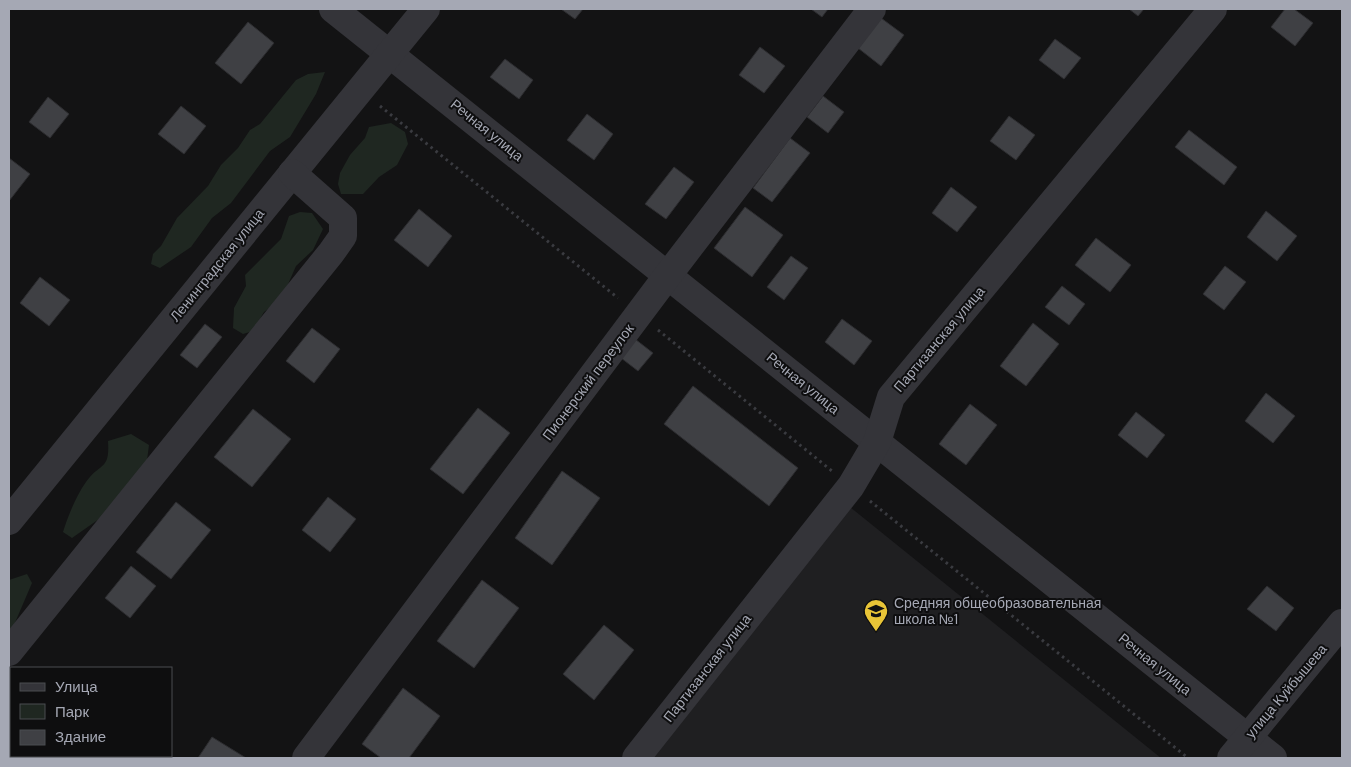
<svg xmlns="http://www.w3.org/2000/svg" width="1351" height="767" viewBox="0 0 1351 767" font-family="'DM Sans',sans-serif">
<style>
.built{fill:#1f1f21}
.green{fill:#1f2721}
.building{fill:#3f4044;stroke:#2d2d30}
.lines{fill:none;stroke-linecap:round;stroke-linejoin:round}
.path{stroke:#3a3b40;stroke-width:3;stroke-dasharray:2.5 4;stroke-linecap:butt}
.minor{stroke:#343439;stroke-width:28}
.labels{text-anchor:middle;stroke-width:4;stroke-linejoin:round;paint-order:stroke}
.street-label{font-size:14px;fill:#a5a8b4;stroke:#0e0e0f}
.poi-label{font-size:14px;fill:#a5a8b4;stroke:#0e0e0f;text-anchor:start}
</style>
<rect width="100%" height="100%" fill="#131314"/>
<polygon class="built" points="850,507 1161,758 642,758"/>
<g class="green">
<polygon points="325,72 316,94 290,137 270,151 231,203 212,218 191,247 160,268 151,264 153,254 161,246 177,218 208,186 221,165 238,148 250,130 260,124 296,80 308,74"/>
<polygon points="391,123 405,132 408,144 397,165 379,177 363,194 341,194 338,184 340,173 350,155 365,138 369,127"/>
<polygon points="300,212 312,213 323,229 313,250 296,266 282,298 264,312 253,331 243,334 233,328 234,308 246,286 245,275 281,239 289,216"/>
<path d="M 131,434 L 149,445 L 146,468 L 109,512 L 72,538 L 63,532 C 68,516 76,496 86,482 C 100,462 110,471 108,441 Z"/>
<polygon points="27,574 32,583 14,625 9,631 9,580"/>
</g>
<g class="building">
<polygon points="561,9 583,9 575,19"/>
<polygon points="811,9 828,9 822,17"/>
<polygon points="1129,9 1144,9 1138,16"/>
<polygon points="1285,9 1294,9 1313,23 1295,46 1271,27"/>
<polygon points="881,18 904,35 881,66 858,48"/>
<polygon points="248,22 274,43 241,84 215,63"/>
<polygon points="1055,39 1081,58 1064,79 1039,60"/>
<polygon points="760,47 785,66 764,93 739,75"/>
<polygon points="505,59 533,80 519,99 490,77"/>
<polygon points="823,96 844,112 828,133 807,117"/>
<polygon points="48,97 69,114 50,138 29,122"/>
<polygon points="181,106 206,126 184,154 158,134"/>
<polygon points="587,114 613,134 594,160 567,140"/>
<polygon points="1009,116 1035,135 1016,160 990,141"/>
<polygon points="1189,130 1237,167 1224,185 1175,147"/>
<polygon points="790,138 810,153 772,202 753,188"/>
<polygon points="9,158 30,174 9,201"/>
<polygon points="674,167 694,182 666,219 645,204"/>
<polygon points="951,187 977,207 957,232 932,213"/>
<polygon points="745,207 783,235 752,277 714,248"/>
<polygon points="419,209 452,236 428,267 394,240"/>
<polygon points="1266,211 1297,236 1277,261 1247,237"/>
<polygon points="1096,238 1131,265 1110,292 1075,265"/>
<polygon points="791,256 808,268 784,300 767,287"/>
<polygon points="1225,266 1246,282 1224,310 1203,294"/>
<polygon points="40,277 70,300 49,326 20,303"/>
<polygon points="1062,286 1085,304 1069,325 1045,307"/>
<polygon points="842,319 872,341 854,365 825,342"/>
<polygon points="1033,323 1059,344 1026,386 1000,366"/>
<polygon points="205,324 222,337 197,368 180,355"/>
<polygon points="312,328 340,349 314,383 286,361"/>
<polygon points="626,332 653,353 638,371 612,351"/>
<polygon points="693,386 798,468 769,506 664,424"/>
<polygon points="1266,393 1295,416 1273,443 1245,421"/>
<polygon points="970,404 997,425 966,465 939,444"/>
<polygon points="478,408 510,433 463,494 430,469"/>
<polygon points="253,409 291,439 252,487 214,457"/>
<polygon points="1136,412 1165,435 1147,458 1118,435"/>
<polygon points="562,471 600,498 552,565 515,538"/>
<polygon points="328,497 356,519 330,552 302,530"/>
<polygon points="176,502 211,530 171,579 136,552"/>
<polygon points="131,566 156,586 130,618 105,598"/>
<polygon points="482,580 519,608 474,668 437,641"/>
<polygon points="1267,586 1294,608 1276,631 1247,609"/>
<polygon points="604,625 634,650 594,700 563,674"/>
<polygon points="403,688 440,716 409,758 381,758 362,744"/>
<polygon points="11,704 11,736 9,734 9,707"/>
<polygon points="212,737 246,758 198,758"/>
</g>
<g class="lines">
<g class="path">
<polyline points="380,106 618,298"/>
<polyline points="658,330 832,471"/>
<polyline points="870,501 1188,758"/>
</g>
<g class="minor">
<polyline points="333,9 1273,758"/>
<polyline points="9,521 426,9"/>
<polyline points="9,652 331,253 343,236 343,218 292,173"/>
<polyline points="306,758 668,275 872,9"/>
<polyline points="636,758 851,486 877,442 891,397 1213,9"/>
<polyline points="1231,758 1342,623"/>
</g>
</g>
<defs>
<g id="school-pin" transform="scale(1.25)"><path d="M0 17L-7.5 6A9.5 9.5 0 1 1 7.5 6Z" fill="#e8c437" stroke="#0e0e0f"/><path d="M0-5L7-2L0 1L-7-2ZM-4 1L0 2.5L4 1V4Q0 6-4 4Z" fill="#111"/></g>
</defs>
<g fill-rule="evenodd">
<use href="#school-pin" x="876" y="611"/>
</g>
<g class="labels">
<g class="street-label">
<text transform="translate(487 130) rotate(39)" y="5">Речная улица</text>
<text transform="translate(217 265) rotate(-51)" y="5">Ленинградская улица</text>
<text transform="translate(939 339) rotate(-50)" y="5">Партизанская улица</text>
<text transform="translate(588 382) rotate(-53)" y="5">Пионерский переулок</text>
<text transform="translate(803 383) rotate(39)" y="5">Речная улица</text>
<text transform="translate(1155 664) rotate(39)" y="5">Речная улица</text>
<text transform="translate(707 668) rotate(-52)" y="5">Партизанская улица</text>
<text transform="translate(1286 691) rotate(-50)" y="5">улица Куйбышева</text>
</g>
<g class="poi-label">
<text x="894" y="608">Средняя общеобразовательная<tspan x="894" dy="16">школа №1</tspan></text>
</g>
</g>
<rect width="1351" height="767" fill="none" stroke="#a5a8b4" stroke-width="20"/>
<rect x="10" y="667" width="162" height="90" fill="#0e0e0f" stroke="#4a4c51"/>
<rect x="20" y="683" width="25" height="8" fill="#343439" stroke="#4a4c51"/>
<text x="55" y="692" font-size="15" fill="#a5a8b4">Улица</text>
<rect x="20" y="704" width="25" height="15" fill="#1f2721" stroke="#4a4c51"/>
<text x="55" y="717" font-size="15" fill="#a5a8b4">Парк</text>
<rect x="20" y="730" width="25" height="15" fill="#3f4044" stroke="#4a4c51"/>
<text x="55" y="742" font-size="15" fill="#a5a8b4">Здание</text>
</svg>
